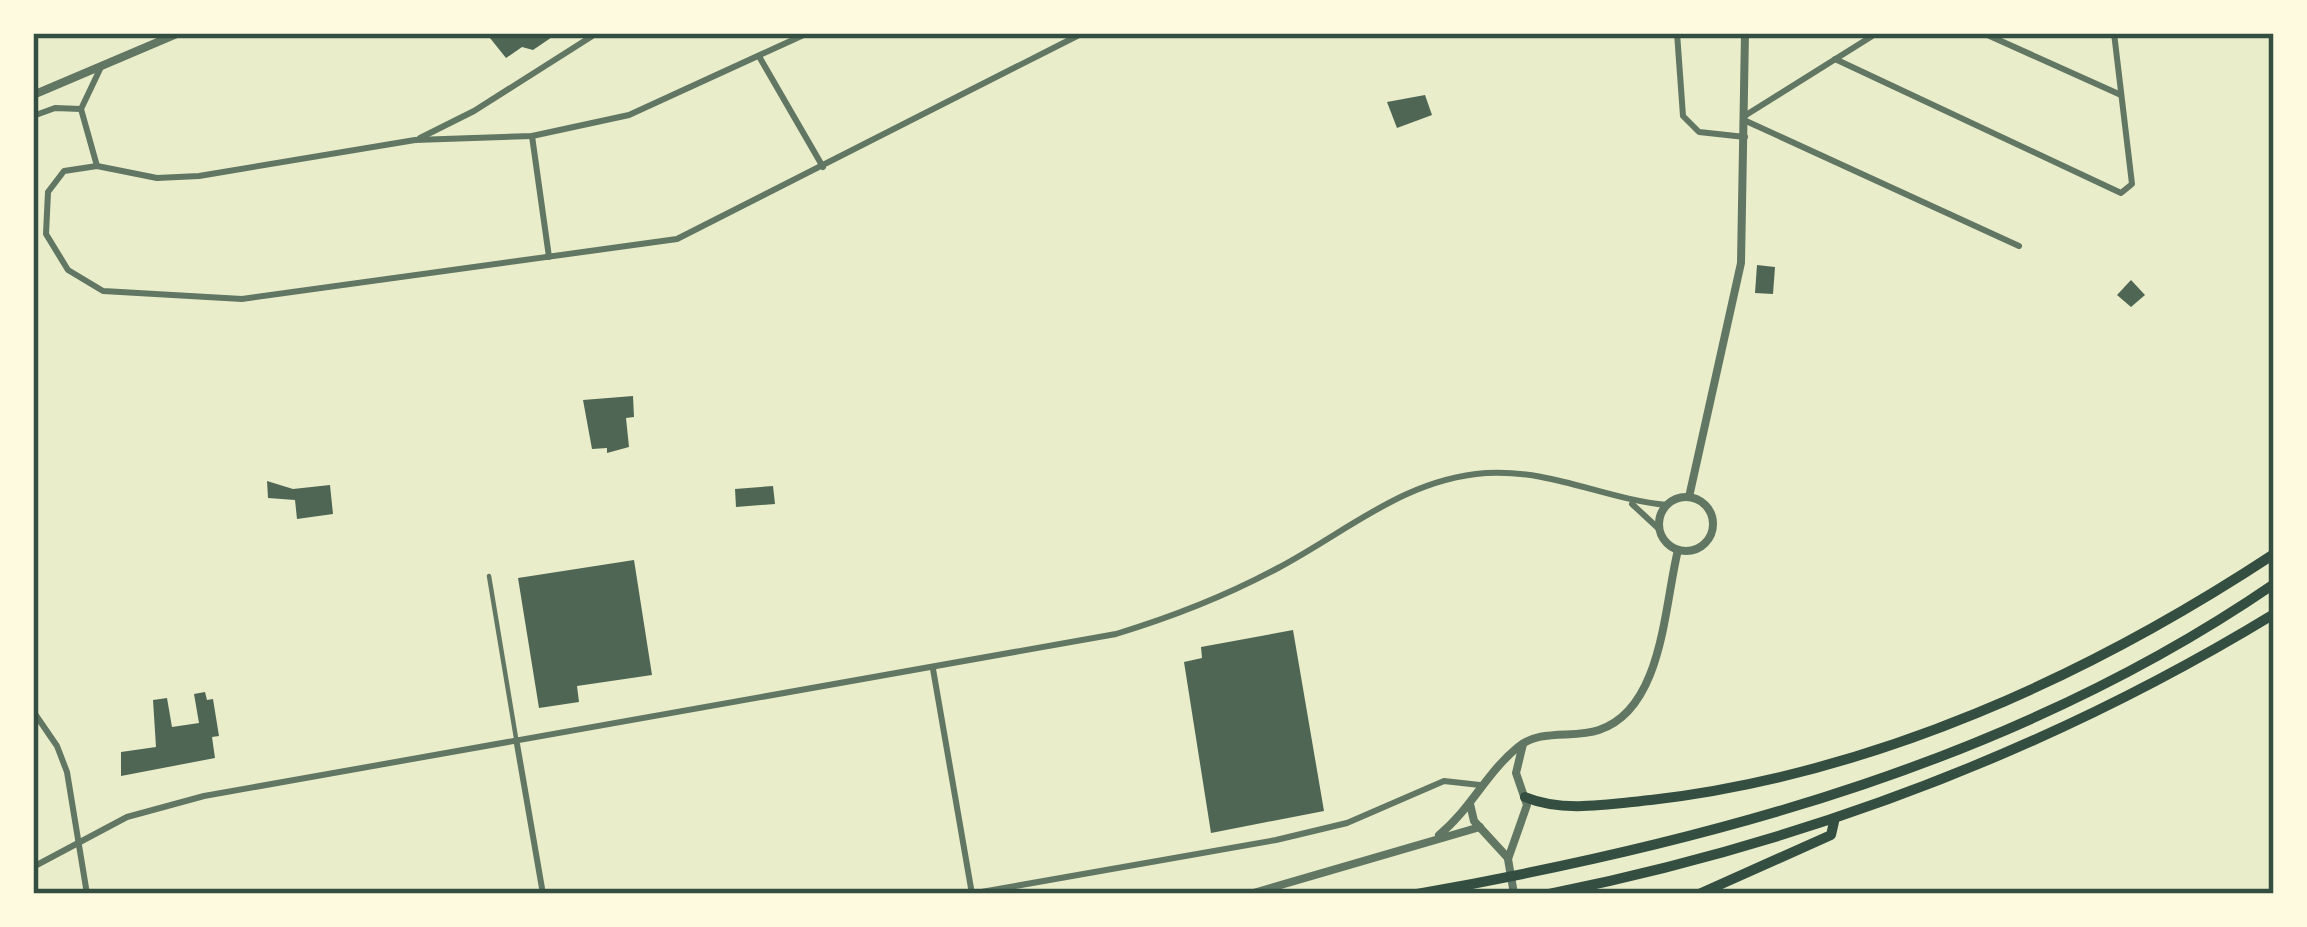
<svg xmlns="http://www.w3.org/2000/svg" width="2307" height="927" viewBox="0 0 2307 927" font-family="Barlow,sans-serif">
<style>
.building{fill:#4f6655}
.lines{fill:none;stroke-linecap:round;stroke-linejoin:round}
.pedestrian{stroke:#617663;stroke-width:4.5}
.minor{stroke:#617663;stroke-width:6}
.tertiary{stroke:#617663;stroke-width:8}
.motorway{stroke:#344e41;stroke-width:10}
.neatline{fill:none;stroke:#344e41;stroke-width:4.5}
</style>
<rect width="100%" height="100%" fill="#e9edc9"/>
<g class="building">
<polygon points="486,33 558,33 533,50 522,47 506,58"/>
<polygon points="1425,95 1432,115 1397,128 1387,102"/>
<polygon points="1757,265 1775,267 1773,294 1755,293"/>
<polygon points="2131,280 2145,295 2131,307 2117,295"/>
<polygon points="633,396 634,417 626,418 629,447 607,453 607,448 592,449 583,400"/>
<polygon points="267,481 293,489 330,485 333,514 297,519 295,500 268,498"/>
<polygon points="773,486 775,504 736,507 735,489"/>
<polygon points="634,560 652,675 577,686 579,702 539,708 518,578"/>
<polygon points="1293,630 1324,811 1211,833 1184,662 1202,658 1201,647"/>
<polygon points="205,692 207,700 213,699 219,736 212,737 215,758 121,776 121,752 156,747 153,700 167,698 172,727 199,723 194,694"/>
</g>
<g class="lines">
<polyline class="pedestrian" points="489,576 516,738"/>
<g class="minor">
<polyline points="808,33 629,115 532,136 415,140 199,176 157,178 97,166 64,171 48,192 46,234 68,270 103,291 242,299 677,239 1083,33"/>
<polyline points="1677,33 1683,116 1699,132 1745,137"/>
<polyline points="1983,33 2121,95"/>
<polyline points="760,58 823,167"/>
<polyline points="1835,59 2121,193 2132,184 2114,33"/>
<polyline points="81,109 97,166"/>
<polyline points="81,109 101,67"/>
<polyline points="1746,115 1877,33"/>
<polyline points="33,116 55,108 81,109"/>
<polyline points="1746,121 2019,246"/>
<polyline points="532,136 549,257"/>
<polyline points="420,138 474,111 597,33"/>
<polyline points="1632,504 1659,529"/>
<polyline points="933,669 972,894"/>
<polyline points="33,711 57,746 67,772 87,894"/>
<polyline points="517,744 543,894"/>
<path d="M 33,867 L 127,817 L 204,796 L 1116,634 C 1172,617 1226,596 1278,568 C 1348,531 1404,479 1486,473 C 1551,469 1604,499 1667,505"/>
<polyline points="970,894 1276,840 1347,823 1444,781 1480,785"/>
</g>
<g class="tertiary">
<polyline points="33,95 179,33"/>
<circle cx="1686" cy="524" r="27"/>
<polyline points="1689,497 1741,263 1745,33"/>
<polyline points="1470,804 1474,821 1508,858"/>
<path d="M 1439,835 C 1471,809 1486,773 1518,747 C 1541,728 1573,739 1599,730 C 1663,709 1664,606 1678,550"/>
<polyline points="1250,894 1480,827"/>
<polyline points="1514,894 1508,859 1527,805 1516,773 1523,744"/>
</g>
<g class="motorway">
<path d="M 1525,797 C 1563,813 1610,804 1651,800 C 1874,774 2087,677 2274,554"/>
<path d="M 1417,894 C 1717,841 2019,759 2274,584"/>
<path d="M 1549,894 C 1807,842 2049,751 2274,614"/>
<polyline points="1699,894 1831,835 1834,822"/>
</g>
</g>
<rect width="2307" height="927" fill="none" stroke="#fefae0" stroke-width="72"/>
<rect x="36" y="36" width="2235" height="855" class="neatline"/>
</svg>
